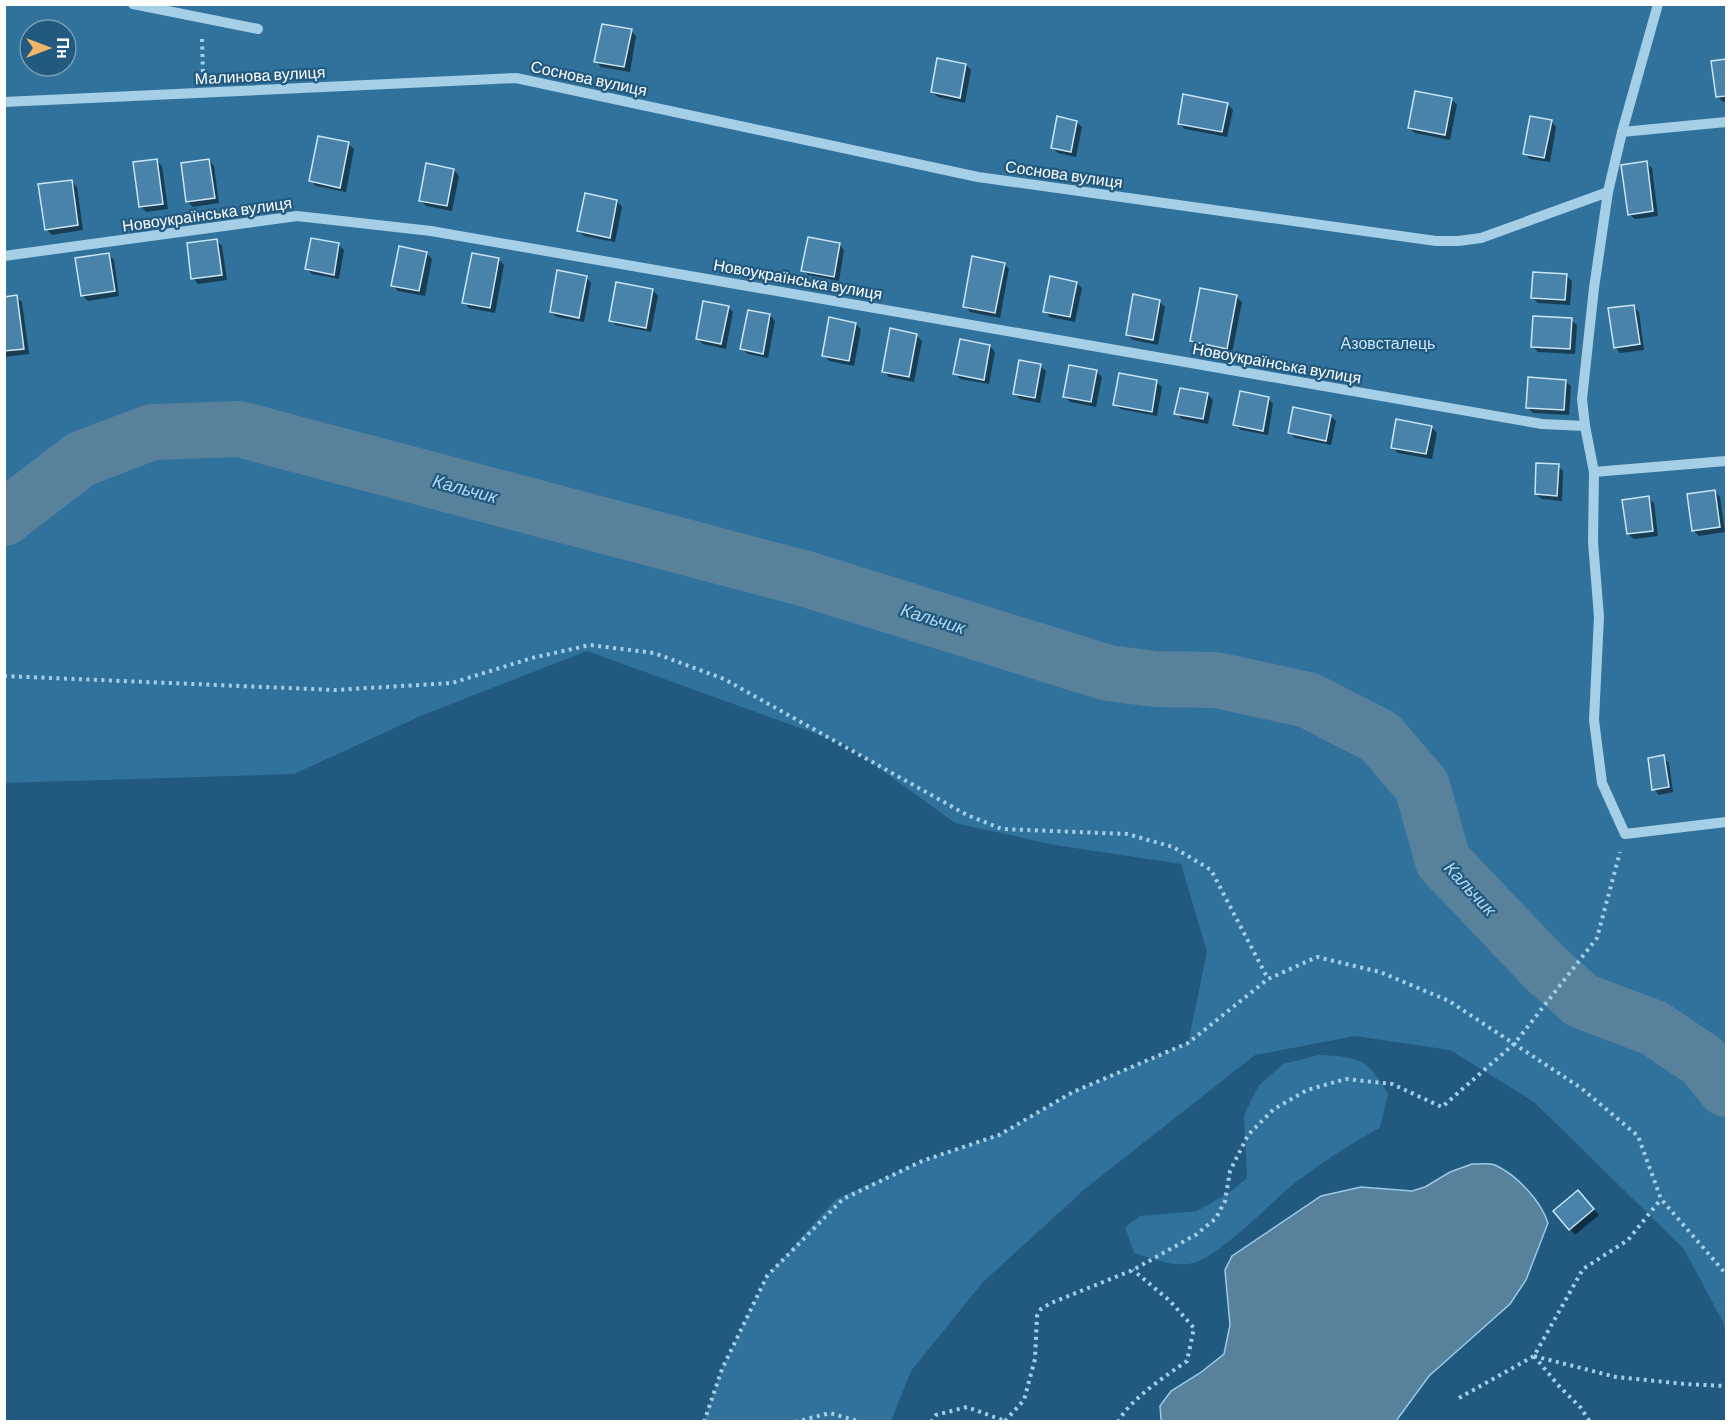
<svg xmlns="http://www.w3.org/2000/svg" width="1731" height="1426" viewBox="0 0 1731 1426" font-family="Barlow,sans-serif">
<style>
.green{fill:#30729b;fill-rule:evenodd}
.water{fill:#58819c;stroke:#99cbe9;stroke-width:1.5}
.shadow{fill:#0007}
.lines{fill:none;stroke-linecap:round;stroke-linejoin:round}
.river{stroke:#58819c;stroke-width:56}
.building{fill:#4983a9;stroke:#c9e5f6;stroke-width:1.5}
.path{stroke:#a5cee7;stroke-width:4;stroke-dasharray:3 4.5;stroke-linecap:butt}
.minor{stroke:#a5cee7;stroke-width:10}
.labels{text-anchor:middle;stroke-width:4.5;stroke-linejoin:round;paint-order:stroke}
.street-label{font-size:16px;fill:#fff;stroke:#21597f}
.park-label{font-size:16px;fill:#c9e5f6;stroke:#21597f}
.water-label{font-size:18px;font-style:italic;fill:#b1d7ef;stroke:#21597f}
</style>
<rect width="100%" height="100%" fill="#21597f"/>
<g class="green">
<path d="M 4,5 L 1726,5 L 1726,1339 L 1724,1324 L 1684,1249 L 1534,1102 L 1450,1050 L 1355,1036 L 1255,1055 L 1086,1188 L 983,1282 L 911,1371 L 891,1421 L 704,1421 L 722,1369 L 767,1276 L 836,1199 L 922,1161 L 999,1135 L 1073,1092 L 1188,1043 L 1207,952 L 1181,864 L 1055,845 L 955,823 L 847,745 L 587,651 L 423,715 L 294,774 L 5,783 ZM 30,30 L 66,30 L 66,66 L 30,66 Z"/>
<path d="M 1319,1055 C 1360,1057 1367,1058 1388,1094 L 1380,1128 C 1348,1145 1319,1164 1291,1186 C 1269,1205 1218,1257 1193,1263 C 1176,1268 1151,1258 1134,1253 L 1125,1227 L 1140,1216 L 1197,1211 L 1230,1192 L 1247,1178 L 1244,1115 L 1259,1085 L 1283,1064 Z"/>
</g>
<path class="water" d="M 1472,1164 C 1479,1164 1489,1163 1495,1165 C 1517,1175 1541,1201 1548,1223 L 1526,1280 L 1510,1304 L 1429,1376 L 1396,1421 L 1164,1422 L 1161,1419 L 1160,1406 L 1171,1391 L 1200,1373 L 1224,1354 L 1230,1325 L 1225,1270 L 1232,1256 L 1321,1196 L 1361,1187 L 1412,1191 L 1425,1187 L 1450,1172 Z"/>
<g class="shadow">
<polygon points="631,31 636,36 630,72 601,67 596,61"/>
<polygon points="1726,61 1726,101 1723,102 1717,96 1713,62"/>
<polygon points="966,65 971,70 965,103 938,97 932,92"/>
<polygon points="1452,100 1457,105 1450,140 1415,133 1409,128"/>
<polygon points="1227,104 1233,110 1227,137 1185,129 1179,124"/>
<polygon points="1551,121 1556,127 1550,162 1530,159 1524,153"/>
<polygon points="1076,122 1082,127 1076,157 1058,153 1052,148"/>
<polygon points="348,144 354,149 346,192 316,186 311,181"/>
<polygon points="156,160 162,166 168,209 146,212 141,206"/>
<polygon points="209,160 214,166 219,203 193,207 187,201"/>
<polygon points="1646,163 1652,168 1658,216 1635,219 1629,214"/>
<polygon points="454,170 459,176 452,211 426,206 420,200"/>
<polygon points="71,181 77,187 83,230 52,235 46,229"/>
<polygon points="617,201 622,207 615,242 584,236 579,231"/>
<polygon points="313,240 339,245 344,250 339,279 312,274 307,269"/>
<polygon points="217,241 222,246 227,280 198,284 193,278"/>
<polygon points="839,244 844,250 839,281 808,275 803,270"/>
<polygon points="426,253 432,259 425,296 398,291 393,286"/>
<polygon points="109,255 114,260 119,296 88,301 82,295"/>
<polygon points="498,259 504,265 495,313 469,308 464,302"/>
<polygon points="1004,264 1009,269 1000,318 970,312 965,306"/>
<polygon points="1566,275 1572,281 1570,305 1538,303 1533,298"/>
<polygon points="586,277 591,283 584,322 557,317 551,312"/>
<polygon points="1076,283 1082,288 1075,322 1050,317 1045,312"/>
<polygon points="653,290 658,296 651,332 616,325 610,320"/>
<polygon points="16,297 22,302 29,354 4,357 4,298"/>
<polygon points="1236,297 1242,302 1232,353 1197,346 1191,341"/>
<polygon points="1159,301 1165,307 1158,345 1133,340 1127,335"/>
<polygon points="1633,306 1639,312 1644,350 1620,353 1615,347"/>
<polygon points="728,307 733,312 726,349 703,344 698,339"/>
<polygon points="770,315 775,321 768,358 748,354 742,349"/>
<polygon points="1571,320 1577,325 1575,354 1538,352 1532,346"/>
<polygon points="856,324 861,329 854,366 829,361 824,355"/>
<polygon points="916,335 922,341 914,382 889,377 884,371"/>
<polygon points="990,346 995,352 989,384 960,379 955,373"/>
<polygon points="1040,366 1046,371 1040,403 1020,399 1014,394"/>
<polygon points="1096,371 1102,377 1096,407 1070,402 1064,396"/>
<polygon points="1565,381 1571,386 1569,415 1533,413 1527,407"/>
<polygon points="1156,382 1162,387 1157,416 1120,409 1115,404"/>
<polygon points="1207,394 1213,400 1208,424 1182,419 1176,413"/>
<polygon points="1268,398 1273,404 1268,435 1241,430 1235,424"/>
<polygon points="1330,416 1336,421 1331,445 1295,438 1290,433"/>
<polygon points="1431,427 1437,433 1432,459 1398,453 1392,447"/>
<polygon points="1558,466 1563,471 1562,501 1542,499 1536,494"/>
<polygon points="1715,492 1720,497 1725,532 1699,536 1693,530"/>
<polygon points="1648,498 1654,503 1658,536 1634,539 1628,534"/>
<polygon points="1663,757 1669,763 1673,792 1659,795 1654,789"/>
<polygon points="1583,1197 1599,1215 1575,1235 1555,1211"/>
</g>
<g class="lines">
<polyline class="river" points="4,518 81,459 152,432 239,429 806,579 1108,673 1155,679 1216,680 1308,700 1380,737 1422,786 1443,861 1545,968 1582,1001 1654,1028 1703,1061 1726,1089"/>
</g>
<g class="building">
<polygon points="602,24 632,29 624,67 594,62"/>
<polygon points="937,58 966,64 960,98 931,92"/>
<polygon points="1726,59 1726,96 1716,97 1711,61"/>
<polygon points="1415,91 1452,98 1445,135 1408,128"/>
<polygon points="1183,94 1228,103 1222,132 1178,124"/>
<polygon points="1057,116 1077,121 1071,152 1051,148"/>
<polygon points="1530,116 1552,120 1544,158 1523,154"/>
<polygon points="318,136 349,142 340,188 309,181"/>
<polygon points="157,159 163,204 139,207 133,162"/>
<polygon points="209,159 215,198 186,202 181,163"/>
<polygon points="1647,161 1653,211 1628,215 1621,165"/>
<polygon points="426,163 454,169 447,206 419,201"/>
<polygon points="72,180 78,225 45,230 38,184"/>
<polygon points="585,193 617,200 610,238 577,231"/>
<polygon points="808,237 840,243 834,277 801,271"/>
<polygon points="311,238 339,243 334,275 305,269"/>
<polygon points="217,239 222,275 191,279 187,243"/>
<polygon points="399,246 427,252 419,291 391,286"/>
<polygon points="109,253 115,291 81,296 75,258"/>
<polygon points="472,253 499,258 490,308 462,303"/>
<polygon points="972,256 1005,263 995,313 963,307"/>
<polygon points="557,270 587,276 579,318 550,312"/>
<polygon points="1533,272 1567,274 1565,300 1531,298"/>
<polygon points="1050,276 1077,282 1070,317 1043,312"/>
<polygon points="616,282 653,289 646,328 609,321"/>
<polygon points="1200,288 1237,295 1227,349 1190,341"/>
<polygon points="1133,294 1160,300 1153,340 1126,335"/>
<polygon points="17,295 24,349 4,351 4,297"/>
<polygon points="703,301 729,306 721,344 696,339"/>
<polygon points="1634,305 1640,344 1614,348 1608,308"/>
<polygon points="748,310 770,314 763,354 740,349"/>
<polygon points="1533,316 1572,318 1570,349 1531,347"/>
<polygon points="829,317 856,323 849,361 822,356"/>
<polygon points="890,328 917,334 909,377 882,372"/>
<polygon points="960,339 990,345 984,380 953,374"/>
<polygon points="1019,360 1041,364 1035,398 1013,394"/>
<polygon points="1069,365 1097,370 1091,402 1063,397"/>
<polygon points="1119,373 1157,380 1152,412 1113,405"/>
<polygon points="1528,377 1566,380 1564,410 1526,408"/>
<polygon points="1180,388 1208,393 1203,419 1174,414"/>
<polygon points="1240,391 1269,397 1263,431 1233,425"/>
<polygon points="1293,407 1331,415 1326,441 1288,433"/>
<polygon points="1396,419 1432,426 1426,454 1391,448"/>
<polygon points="1536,463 1559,464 1557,496 1535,494"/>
<polygon points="1715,490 1720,527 1692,531 1687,494"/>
<polygon points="1649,496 1653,531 1627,534 1622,500"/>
<polygon points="1664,755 1669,787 1652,790 1648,758"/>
<polygon points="1578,1190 1594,1209 1569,1230 1553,1211"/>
</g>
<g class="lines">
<g class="path">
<polyline points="202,39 203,74"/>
<polyline points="4,676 335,690 452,683 532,658 590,645 654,653 724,679 967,815 1002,829 1127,834 1173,847 1211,870 1268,979"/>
<polyline points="1534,1356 1616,1377 1685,1384 1726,1386"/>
<polyline points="1534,1356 1559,1386 1581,1408 1590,1422"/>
<polyline points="1459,1398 1534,1356 1583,1269 1628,1240 1661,1199"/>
<polyline points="1005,1421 1024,1400 1035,1359 1037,1316 1041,1309 1051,1303 1133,1270 1197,1234 1216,1218 1225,1201 1230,1171 1248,1135 1274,1109 1307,1090 1346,1079 1392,1084 1442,1107 1515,1043 1597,938 1620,852"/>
<polyline points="704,1422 722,1369 767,1276 843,1199 922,1161 999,1135 1073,1092 1188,1043 1268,979 1317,957 1380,972 1449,1001 1581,1088 1638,1136 1661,1199 1726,1274"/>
<polyline points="795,1422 830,1413 861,1422"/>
<polyline points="931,1422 936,1415 967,1407 1005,1421"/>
<path d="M 1118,1422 C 1129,1400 1167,1375 1187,1361 L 1194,1328 L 1170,1301 L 1133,1270"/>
</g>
<g class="minor">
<polyline points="133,4 258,29"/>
<polyline points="1658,4 1622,132 1608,192 1594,288 1582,399 1585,426 1594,472 1593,542 1599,617 1594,720 1602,783 1625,834 1726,822"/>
<polyline points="4,102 516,78 978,177 1436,241 1458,241 1481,238 1608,192"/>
<polyline points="1622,132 1726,122"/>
<polyline points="4,256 297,216 431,231 1542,424 1585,426"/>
<polyline points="1594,472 1726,461"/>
</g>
</g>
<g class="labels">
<g class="street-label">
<text transform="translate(260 75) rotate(-3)" y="6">Малинова вулиця</text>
<text transform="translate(589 78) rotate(12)" y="6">Соснова вулиця</text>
<text transform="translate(1064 174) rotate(8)" y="6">Соснова вулиця</text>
<text transform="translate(207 214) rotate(-8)" y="6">Новоукраїнська вулиця</text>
<text transform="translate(798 279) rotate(10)" y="6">Новоукраїнська вулиця</text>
<text transform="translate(1277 363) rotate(10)" y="6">Новоукраїнська вулиця</text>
</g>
<g class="park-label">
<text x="1388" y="349">Азовсталець</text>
</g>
<g class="water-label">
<text transform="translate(465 489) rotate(15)" y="6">Кальчик</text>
<text transform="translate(933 619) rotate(17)" y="6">Кальчик</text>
<text transform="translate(1470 889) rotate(47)" y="6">Кальчик</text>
</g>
</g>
<rect width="1731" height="1426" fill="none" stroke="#ffffff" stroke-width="12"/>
<g transform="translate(48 48) rotate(90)"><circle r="28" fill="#21597f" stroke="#7a9bb2" stroke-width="1.5"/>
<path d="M0-4.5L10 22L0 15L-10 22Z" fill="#f4b466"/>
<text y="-9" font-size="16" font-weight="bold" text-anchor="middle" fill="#ffffff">Пн</text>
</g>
</svg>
